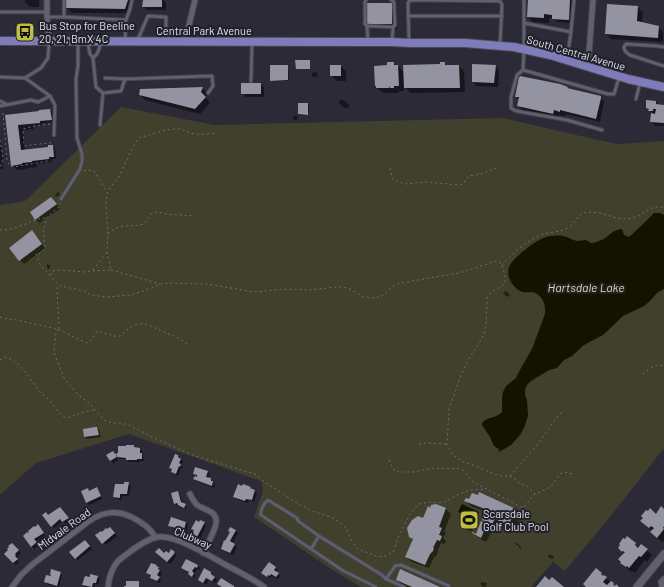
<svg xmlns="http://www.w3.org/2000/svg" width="664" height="587" viewBox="0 0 664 587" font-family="Barlow,sans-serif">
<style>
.green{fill:#40402c}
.water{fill:#141300}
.shadow{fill:#0007}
.building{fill:#9393a2}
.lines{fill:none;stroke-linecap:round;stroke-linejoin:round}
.lane-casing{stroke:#484853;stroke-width:4.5}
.street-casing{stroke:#484853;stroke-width:7}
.secondary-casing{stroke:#484853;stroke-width:9}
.primary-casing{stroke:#484853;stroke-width:10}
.path{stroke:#6e6e78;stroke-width:1;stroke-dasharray:2 3;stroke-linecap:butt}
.lane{stroke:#60606e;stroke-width:2.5}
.street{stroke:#60606e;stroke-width:5}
.secondary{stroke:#60606e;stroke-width:7}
.primary{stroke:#807cb9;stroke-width:8}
.labels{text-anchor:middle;stroke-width:4;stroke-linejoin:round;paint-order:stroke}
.poi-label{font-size:11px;fill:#e0e0e8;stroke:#21212c;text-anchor:start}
.street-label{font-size:11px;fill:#e0e0e8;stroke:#21212c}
.water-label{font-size:12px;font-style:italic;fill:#dbdca3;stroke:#21212c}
</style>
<rect width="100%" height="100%" fill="#2b2a36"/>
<polygon class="green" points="121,107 215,125 503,118 598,140 618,144 664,141 664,448 610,517 565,571 553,562 531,587 361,587 331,569 254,517 263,491 261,481 129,434 36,463 0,495 0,205 25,201"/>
<g class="water">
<path d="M 654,213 L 660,213 L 664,215 L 664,289 L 657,293 L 650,301 L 644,306 L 623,316 L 603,335 L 584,345 L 572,356 L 564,360 L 557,368 L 549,370 L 531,381 L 527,385 L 525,390 L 525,395 L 527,400 L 528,416 L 524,428 L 520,435 L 511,445 L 499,452 L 498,451 L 500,450 L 494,446 L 490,437 L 482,425 L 482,423 C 488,416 495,419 502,412 L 502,397 L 503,392 L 506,386 L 516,378 L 521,368 L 532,349 L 545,314 C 546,304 542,294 532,292 C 528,292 523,293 520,291 C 511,286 505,273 510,265 C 513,260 517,257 521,253 C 530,246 539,238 550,236 C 554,236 559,235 563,236 C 568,237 572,240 577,241 C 580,241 583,240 586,240 L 591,243 C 595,243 599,241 604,239 C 609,235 615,229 622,229 L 624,235 L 629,237 L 642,225 Z"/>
<polygon points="462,504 479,512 471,531 460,526 465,515 458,512"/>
</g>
<g class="shadow">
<polygon points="25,0 39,0 39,7 30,7 25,2"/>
<polygon points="67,0 133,0 133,2 131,13 73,13 67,8"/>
<polygon points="144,0 163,0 166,2 166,10 147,10 143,6"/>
<polygon points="529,0 574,0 572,23 557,22 553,18 549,18 549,23 533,22 528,17"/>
<polygon points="391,4 397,9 397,29 373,29 367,23"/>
<polygon points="637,7 643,12 642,23 658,27 663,32 663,42 611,39 606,34"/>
<polygon points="394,63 405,73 441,65 445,63 447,66 459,66 464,71 465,92 410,93 404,86 404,91 399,91 399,93 383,93 377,88 388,66"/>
<polygon points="288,66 288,67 289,81 272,81 271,80"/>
<polygon points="341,66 346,71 346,81 336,81 331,75"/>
<polygon points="496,66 499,70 498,87 476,86 473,82"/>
<polygon points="317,72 318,77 313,77 312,76 312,73"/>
<polygon points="261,84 264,87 264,97 246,97 242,93"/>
<polygon points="202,88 207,93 206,98 210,103 200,114 145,100 140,95"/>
<polygon points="567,88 569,90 600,97 604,101 600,122 566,114 565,116 559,115 558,119 523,110 518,105 519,100 516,96"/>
<polygon points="340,100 344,100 349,105 349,108 345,108 339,103"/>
<polygon points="656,102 658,104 664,106 664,126 655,126 651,122 654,114 647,108"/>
<polygon points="308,104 309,105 308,115 299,115 299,114"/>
<polygon points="50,110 52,112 53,122 42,123 42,125 33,126 34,129 23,130 25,151 49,148 52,146 55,148 56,159 52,159 52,162 37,164 37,167 27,168 27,169 17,170 12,165 6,116"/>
<polygon points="293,116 297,116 297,120 294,120"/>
<polygon points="0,139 3,159 2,159 3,169 0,169"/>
<polygon points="58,192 60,194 57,197 55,195"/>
<polygon points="55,202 60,209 39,223 36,219"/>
<polygon points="36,235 45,248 24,264 10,248"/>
<polygon points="47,264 50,265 50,269 47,268"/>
<polygon points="506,291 510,295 507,297 503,293"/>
<polygon points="97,428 99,430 101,437 87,439 85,437"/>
<polygon points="134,446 136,448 140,448 142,451 144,461 139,461 139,462 129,462 127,459 121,459 119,458 117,458 118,460 113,463 107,455 116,455"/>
<polygon points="178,456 183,462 181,465 183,467 182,468 181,468 178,476 174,474 170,468"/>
<polygon points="208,472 210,474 208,478 211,479 215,485 214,488 197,481 195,479 200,479 194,473"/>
<polygon points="128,483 131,486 129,496 122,496 122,500 117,499 114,497"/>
<polygon points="250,487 257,493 254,502 249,500 248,503 237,499 235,497"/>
<polygon points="97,488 99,491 102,499 89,505 87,502 87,489 90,491"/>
<polygon points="178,492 180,495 183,504 187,507 186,509 180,505 178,506 175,503"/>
<polygon points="465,500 515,509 521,515 520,517 520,518 514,530 500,523 497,529 494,527 486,542 482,540 476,535 486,522 483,519 486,512 471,506"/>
<polygon points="436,505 446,509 451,514 444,532 446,533 443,538 446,541 444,544 441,543 438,550 437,555 434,557 429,568 412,562 406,557 413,540 410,536 431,509"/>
<polygon points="60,509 70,520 65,524 63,521 54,528 43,515 46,513 49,516"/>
<polygon points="664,510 664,541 663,542 657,538 653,531 647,526 648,512 656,516"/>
<polygon points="186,522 188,525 186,532 172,528 169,526"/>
<polygon points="200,523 204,523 206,526 200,539 193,534 195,531 193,529"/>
<polygon points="40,528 45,535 36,542 39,545 34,549 24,536"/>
<polygon points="112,530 117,536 106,545 97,535"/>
<polygon points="236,531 238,533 232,544 237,547 233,555 224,551 222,549"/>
<polygon points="516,542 522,548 521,549 515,543"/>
<polygon points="87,543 92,549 78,560 76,558"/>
<polygon points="12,544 21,553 17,557 18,558 17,559 19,562 16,565 5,554 9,550"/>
<polygon points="635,544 639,548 647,550 652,555 647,562 645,560 635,573 632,571 631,572 622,563 625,554 619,548"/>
<polygon points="172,551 176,555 175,556 176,557 170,564 159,554 169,554"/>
<polygon points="549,554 554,556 553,559 548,557"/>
<polygon points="187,561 198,566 200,568 199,570 197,569 194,574 196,576 194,578 191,576 190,573 183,568"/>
<polygon points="151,564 156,566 161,570 160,571 162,573 159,578 161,580 160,583 153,580 151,578 152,576 147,572"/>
<polygon points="275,568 278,570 276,572 280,576 278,579 273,576 272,577 271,576 270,578 265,575"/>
<polygon points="60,573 62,575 59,587 48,585 46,582 51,578"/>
<polygon points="211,573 213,575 213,576 217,580 215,583 209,579 206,585 199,580"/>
<polygon points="604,576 611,583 618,587 587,587"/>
<polygon points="97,577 100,579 98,585 95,584 95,587 85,587 83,585 90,578"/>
<polygon points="397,579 438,587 407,587 402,585"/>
<polygon points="481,582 487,583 486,587 481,586"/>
</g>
<g class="building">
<polygon points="66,0 128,0 125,9 66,8"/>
<polygon points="143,0 162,0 162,7 142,7"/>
<polygon points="528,0 570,0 569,20 552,19 552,15 544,14 544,18 527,17"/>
<rect x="366" y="3" width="26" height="21"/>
<polygon points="607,4 638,6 637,21 659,26 658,38 605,34"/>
<polygon points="295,60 310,60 310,69 296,69"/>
<polygon points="387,62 394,62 394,65 398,65 399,86 394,86 394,88 390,88 389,86 389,88 376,88 376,86 375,86 374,66 387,65"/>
<polygon points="440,62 445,62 445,65 459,65 460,88 404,88 403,65 440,64"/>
<polygon points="472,64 496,65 494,83 472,82"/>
<polygon points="270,65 288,65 288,80 270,81"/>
<rect x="330" y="65" width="11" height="11"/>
<polygon points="520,76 560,84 568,87 567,88 601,96 601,98 596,119 560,110 560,112 554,110 553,114 517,106 519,97 515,97 519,77 520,77"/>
<rect x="241" y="83" width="20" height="11"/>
<polygon points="203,87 201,92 206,97 195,109 139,95 140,89"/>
<polygon points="646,100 656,101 656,104 664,105 664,123 650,122 651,113 655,114 656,109 653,109 653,111 648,111 649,109 646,108"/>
<polygon points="298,103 308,103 308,115 298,114"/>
<polygon points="50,109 52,120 40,121 40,123 18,125 21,150 48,147 48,145 53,145 54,157 49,157 49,159 32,161 32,162 22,163 22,164 11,166 5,115 39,111 39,110"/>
<polygon points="51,197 57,204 35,220 30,212"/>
<polygon points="32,230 42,244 19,261 9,248"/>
<polygon points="95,427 97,427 99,435 84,437 83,429"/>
<polygon points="126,445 134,445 134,447 140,448 140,453 142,453 142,459 137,459 137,460 126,460 126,458 117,457 117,455 116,456 117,457 110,461 106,455 113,451 115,454 118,453 118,446 126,446"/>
<polygon points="175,454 178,455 178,457 181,459 179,463 181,464 180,467 179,466 176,474 171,472 172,469 169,468"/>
<polygon points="195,467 208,471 206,477 211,478 211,481 213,481 212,486 193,479 195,476 197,477 197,475 193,474"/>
<polygon points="124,482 129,482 127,494 120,494 120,498 113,497 115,484 124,484"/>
<polygon points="238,484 242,486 243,484 251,487 250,488 255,490 252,500 246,499 245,501 233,497"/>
<polygon points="97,487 101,496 86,503 81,491 88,488 89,491"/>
<polygon points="178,491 181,502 186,504 184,508 178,505 177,503 174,504 171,493"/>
<polygon points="479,492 516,509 515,511 516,512 508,525 495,519 492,524 488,522 481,538 472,533 472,532 476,534 481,521 484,523 485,521 482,520 486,512 484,511 485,509 464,501 466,498 469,499 472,493 478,495"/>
<polygon points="436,504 446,508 439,527 442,528 439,535 442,536 440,541 437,540 433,548 434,548 433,551 430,554 425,565 405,557 413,539 409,537 407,528 412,520 418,516 423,518 428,506 430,508 431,505"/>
<polygon points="661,506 664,509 664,526 663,528 664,529 657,538 650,532 654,528 651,526 649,528 640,521 643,518 641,516 646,510 648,511 650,508 656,514"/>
<polygon points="60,507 69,518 62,522 60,519 51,527 42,515 46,512 48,515"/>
<polygon points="171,517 186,522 184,530 168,526"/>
<polygon points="196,520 199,522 200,520 205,522 197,537 192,534 194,530 191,529"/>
<polygon points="38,524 44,533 34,539 37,542 31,547 23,536 27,532 28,533 29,533 28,531 34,526 35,527"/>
<polygon points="110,527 115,533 102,544 95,535 101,531 102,532 106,528 107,529"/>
<polygon points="230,527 236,530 230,541 235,544 230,553 221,549 224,540 225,541 230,532 228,531"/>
<polygon points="627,536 636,543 635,545 638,548 641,544 648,549 641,557 639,556 629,568 627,566 626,567 620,563 621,562 618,559 625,552 622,551 622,552 618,548 620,545 619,544 623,538 625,539"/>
<polygon points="85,540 90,546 75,559 69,552"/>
<polygon points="12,543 19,550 15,554 16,555 15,556 18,559 13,563 4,554 8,550 7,549 9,547 8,546"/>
<polygon points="159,548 164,553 166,551 169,553 171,549 175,552 174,553 174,554 167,562 155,552"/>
<polygon points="186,559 198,565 197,568 195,567 192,571 194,573 192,577 188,574 189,572 181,568"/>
<polygon points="269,562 276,567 274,570 279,573 276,577 271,574 270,576 268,575 267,577 261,573 263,570"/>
<polygon points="151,563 157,565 156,566 159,567 158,569 160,570 157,575 160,577 157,581 150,578 151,575 146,573"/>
<polygon points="204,568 211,572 211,574 215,577 212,581 206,578 203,583 198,580"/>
<polygon points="596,568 602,573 601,574 603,576 604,575 607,577 603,582 607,585 611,581 614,583 613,584 615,586 616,584 619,587 586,587 583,584"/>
<polygon points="51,569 61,572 57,586 44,582 46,575 51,576 51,575 50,575"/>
<polygon points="400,569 440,587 412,587 396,580"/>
<polygon points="90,574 98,576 96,583 93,583 92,587 82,585 85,576 90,577"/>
<polygon points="545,576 549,580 552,577 564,587 536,587"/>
<polygon points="221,578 234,586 234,587 222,587 217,584"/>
<polygon points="126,581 139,581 139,587 124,587 124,586 126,586"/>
</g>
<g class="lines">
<g class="lane-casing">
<g id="lane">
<polyline points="366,0 365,2 365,24 367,26 368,40"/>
<polyline points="391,0 394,2 395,25 393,27 392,41"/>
<polyline points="524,0 524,49 523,70 608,94 614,94 619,78"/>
<polyline points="0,12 47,12"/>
<polyline points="408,16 502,16"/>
<polyline points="47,17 64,17 126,20"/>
<polyline points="64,17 64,0"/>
<polyline points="524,23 571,32"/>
<polyline points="367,26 393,27"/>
<polyline points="138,39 148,16 166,17 166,28 169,39"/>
<polyline points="125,41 126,20 130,9 132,0"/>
<polyline points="409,42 408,3 410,0 500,1 502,5 500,45"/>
<polyline points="88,44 90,54 93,58 96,87 103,93 121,91 125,79"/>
<path d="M 664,47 L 657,46 L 626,44 L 624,47 C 624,52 627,53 630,55 L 664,66"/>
<path d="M 93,58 C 98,54 100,49 100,43"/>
<polyline points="567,59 571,32 574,0"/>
<polyline points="523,70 517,75 511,97 511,108 516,111 567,120 602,130"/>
<polyline points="0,77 25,78 41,68 48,58 49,43"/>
<polyline points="25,78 50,96 55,105 54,135"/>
<polyline points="105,78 125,79 212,76 213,86 208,93"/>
<polyline points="251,81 252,43"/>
<polyline points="636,99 640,83"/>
<polyline points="0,101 6,104"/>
<polyline points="0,106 31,100 38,102 50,96"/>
<polyline points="100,125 103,93"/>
<polyline points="61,199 80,169 82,161 82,154 77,138 76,79 78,66 78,42"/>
<polyline points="311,549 319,536"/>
<polyline points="386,579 395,566 401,565 449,586"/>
<path d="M 376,587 L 342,570 L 261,515 C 260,510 264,503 268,500 L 297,518 L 298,521 L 319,536 L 382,575 L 386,579 L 404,587"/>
</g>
</g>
<g class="street-casing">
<g id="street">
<polyline points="47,0 47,17 49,41"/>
<polyline points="185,42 195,0"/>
<polyline points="588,66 593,0"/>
<path d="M 190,494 C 192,498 194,502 197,505 C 204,510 218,511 216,523 C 215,531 207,545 203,553"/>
<path d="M 12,587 L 21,575 L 33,564 L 89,521 C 106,510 120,510 137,520 C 145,525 151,529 155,537"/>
<path d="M 108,587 C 109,577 112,568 118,561 C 128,553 145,539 158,537 C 176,535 210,556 226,565 C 239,572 252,578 264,587"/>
<polyline points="662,587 661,582 664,579"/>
</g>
</g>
<g class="secondary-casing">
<polyline id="secondary" points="637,587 664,554"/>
</g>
<g class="primary-casing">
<polyline id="primary" points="0,41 368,42 392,42 409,43 465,43 514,47 550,55 628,79 664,87"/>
</g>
<g class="path">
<polyline points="3,113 7,160 10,166 14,167 48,161"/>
<polyline points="50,124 34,126 23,129 24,146 48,143 53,143"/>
<path d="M 0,140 C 1,149 5,158 0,167"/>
<polyline points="390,168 392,178 399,182 405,184 426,182 460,185 464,183 466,179 469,176 481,174 499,167"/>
<polyline points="84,171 86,170 94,171 107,192"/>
<polyline points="46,218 59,207 60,203"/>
<path d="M 0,230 C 7,230 14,229 20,226 C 30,223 33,219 45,218 L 46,224 L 43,229 L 45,249 L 38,255 L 36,254 L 41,266 L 56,282 L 61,286 L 84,291 L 91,295 L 107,297 L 131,295 L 152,288 L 160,284 L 169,283 L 207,284 L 255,292 L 285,289 L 310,290 L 335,287 L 343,287 L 350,289 L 364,297 L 375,298 L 382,296 L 393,286 L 397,284 L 412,281 L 459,273 L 496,261 L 501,263 L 505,275 L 505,283 L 502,286 L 492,292 L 488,296 L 487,302 L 486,324 L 484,334 L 481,340 L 470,357 L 461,375 L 449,409 L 447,444 L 452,454 L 463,462 L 476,466 L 494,474 L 501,476 L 510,476 L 516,480 L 519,483 L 527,486 L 535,494"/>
<path d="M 108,234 C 121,222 129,228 144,224 L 152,213 L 158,212 L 166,214 L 194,216"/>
<path d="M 502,265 C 512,254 529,238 544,234 C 552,232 561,232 568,228 C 577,222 577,212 590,212 C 602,212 614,219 626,219 C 637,219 645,210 655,207 C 658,207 661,207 664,207"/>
<polyline points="93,270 107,252"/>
<polyline points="111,270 160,284"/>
<path d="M 50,275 L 53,271 L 59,270 L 85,272 L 93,271 L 111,270 L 107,252 L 108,235 L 106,204 L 107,193 L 112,185 L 119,177 L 130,153 L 136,142 L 140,137 C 151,136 163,129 174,129 C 184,128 187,133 195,134 C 201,135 208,134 215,133"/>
<path d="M 0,317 C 6,319 11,319 17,320 L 57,329 L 87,343 L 92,339 L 97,331 L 118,337 C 124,333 129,327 135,325 C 145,321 154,328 162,331 C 172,336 178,336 187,344"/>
<polyline points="58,329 56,333 54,351 57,361 64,378 72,388 81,397 90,404 105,421 114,423 120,423 129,425 152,437 190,454 211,461 255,474 266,483 297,503 312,511 331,517 338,521 345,527 353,543 358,549 378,557 386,556 393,552 400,533 410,514 419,504 430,502 443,503 459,494 471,490 486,489"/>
<polyline points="59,329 57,290 58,287 61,286"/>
<path d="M 0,360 L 6,357 C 23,364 30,380 42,394 C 45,397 49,399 51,402 C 57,409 58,413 66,418 C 76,416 83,411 94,410"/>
<path d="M 643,374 C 650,368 655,364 664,366"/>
<polyline points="419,444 426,443 447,444"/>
<polyline points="389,460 393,469 399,472 413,472 435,468 461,469 464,471 473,482 523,508 535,494 547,489 552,485 560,474 564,472 572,474"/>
<polyline points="510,476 539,443 556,418 564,410"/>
</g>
<use href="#lane" class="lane"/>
<use href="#street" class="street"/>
<use href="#secondary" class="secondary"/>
<use href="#primary" class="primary"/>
</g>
<defs>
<g id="bus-square" transform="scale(1)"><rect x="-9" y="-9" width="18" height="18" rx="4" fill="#c0be41" stroke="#21212c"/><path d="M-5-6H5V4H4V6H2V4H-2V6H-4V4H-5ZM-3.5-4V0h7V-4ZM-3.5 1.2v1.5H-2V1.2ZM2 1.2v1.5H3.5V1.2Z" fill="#111"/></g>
<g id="stadium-square" transform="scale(1)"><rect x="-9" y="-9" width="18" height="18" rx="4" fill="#c0be41" stroke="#21212c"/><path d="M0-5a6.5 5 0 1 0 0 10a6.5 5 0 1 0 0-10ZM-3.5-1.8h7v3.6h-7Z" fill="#111"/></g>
</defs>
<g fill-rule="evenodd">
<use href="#bus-square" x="25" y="32"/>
<use href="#stadium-square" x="469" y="520"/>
</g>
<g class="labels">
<g class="poi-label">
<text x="39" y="30">Bus Stop for Beeline<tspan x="39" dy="13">20, 21, BmX 4C</tspan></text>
<text x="483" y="518">Scarsdale<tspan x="483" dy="13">Golf Club Pool</tspan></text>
</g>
<g class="street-label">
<text x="204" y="35">Central Park Avenue</text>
<text transform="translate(576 53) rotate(16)" y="4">South Central Avenue</text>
<text transform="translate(64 529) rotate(-36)" y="4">Midvale Road</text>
<text transform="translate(193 538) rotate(24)" y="4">Clubway</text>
</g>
<g class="water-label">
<text x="586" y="292">Hartsdale Lake</text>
</g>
</g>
</svg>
